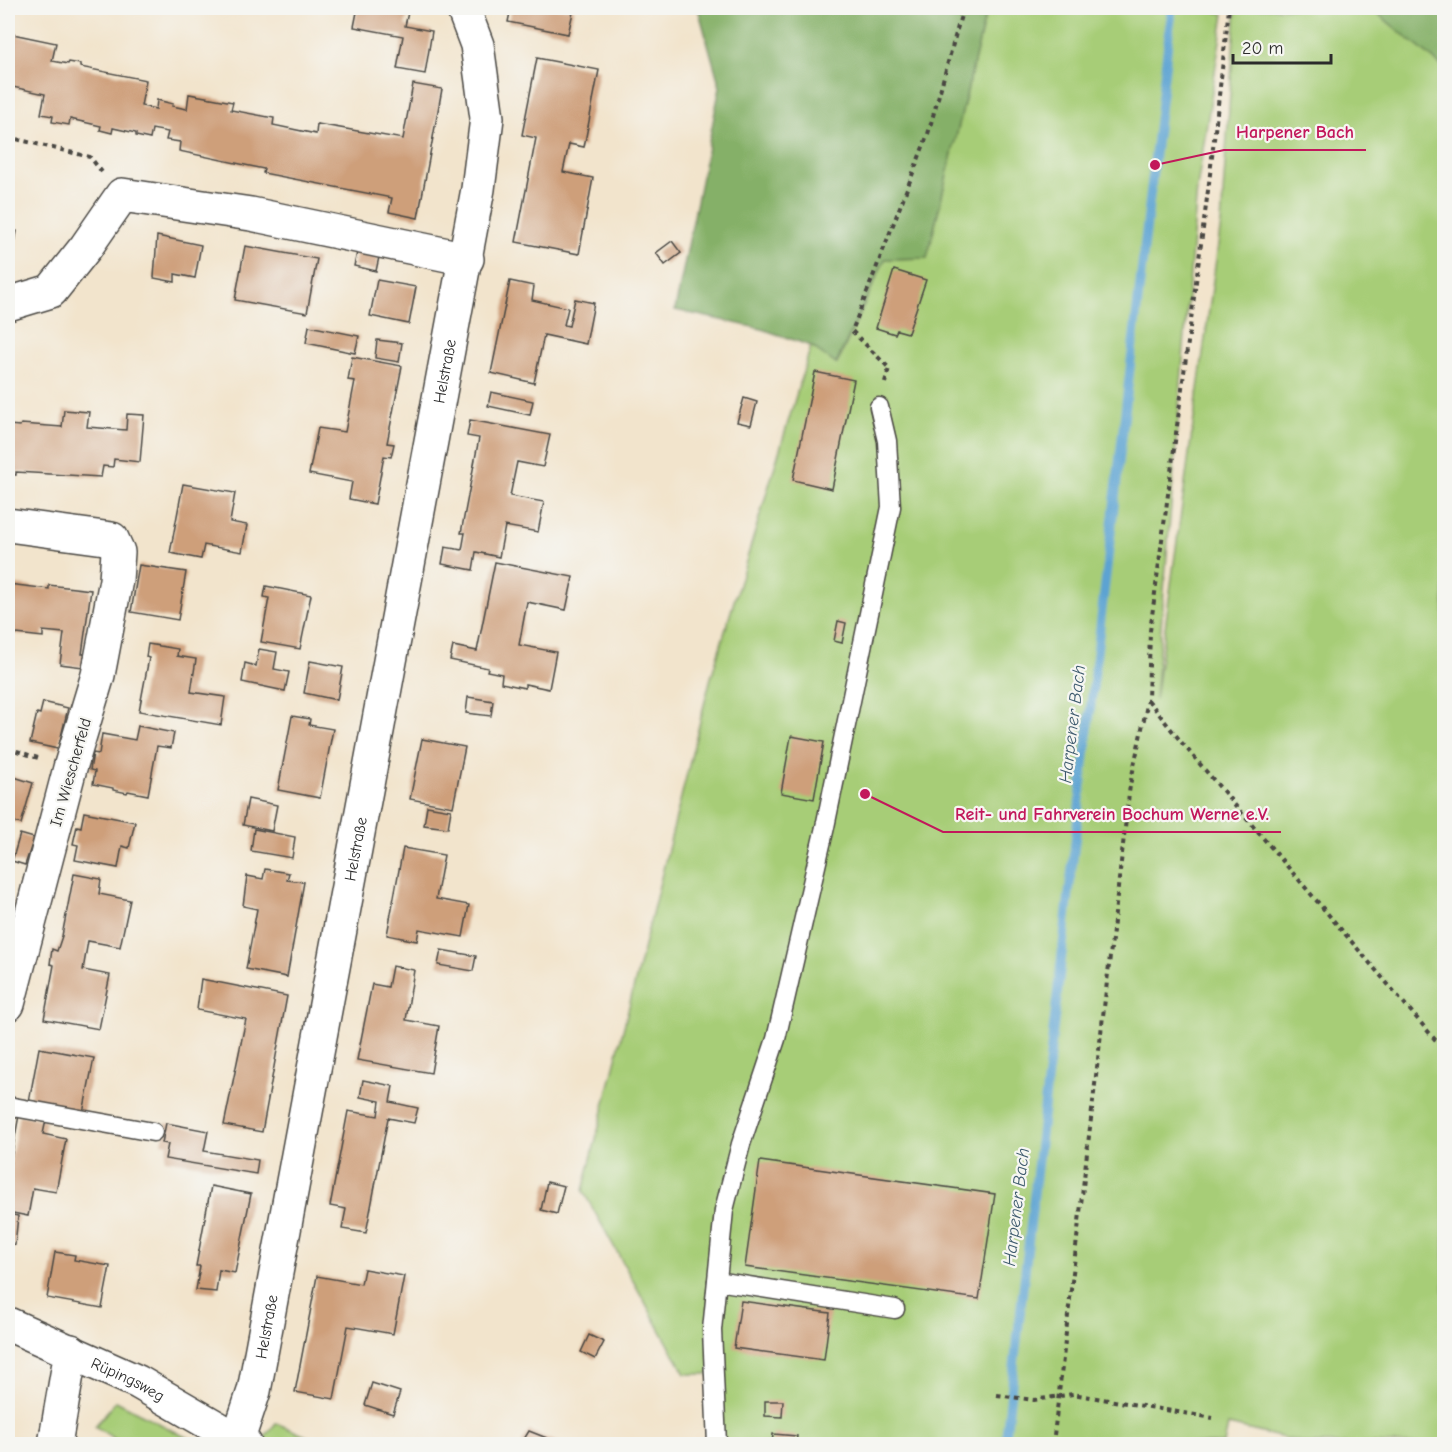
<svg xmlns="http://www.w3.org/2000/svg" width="1452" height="1452" viewBox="0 0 1452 1452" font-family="'Comic Neue',sans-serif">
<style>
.green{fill:#a7cd77;stroke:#697c51;stroke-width:1.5}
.forest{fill:#85b068;stroke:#586e4a;stroke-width:1.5}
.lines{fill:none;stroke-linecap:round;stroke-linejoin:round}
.stream{stroke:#5ba3d2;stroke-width:9}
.building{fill:#ce9f7a}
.lane-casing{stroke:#494743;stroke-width:21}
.street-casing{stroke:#494743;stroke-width:36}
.path{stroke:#494743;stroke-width:4;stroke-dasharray:4.5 4.5;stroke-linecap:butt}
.lane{stroke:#fff;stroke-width:18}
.street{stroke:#fff;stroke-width:33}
.labels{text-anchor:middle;stroke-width:4.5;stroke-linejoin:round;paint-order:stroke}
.street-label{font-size:16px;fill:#2b2b2b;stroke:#f6f6f2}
.water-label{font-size:18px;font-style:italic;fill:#3e5b6e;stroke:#f6f6f2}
.leader{fill:none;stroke:#c2185b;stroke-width:2}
.callout-dot{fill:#c2185b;stroke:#f6f6f2;stroke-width:2}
.callout-label{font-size:18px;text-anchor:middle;font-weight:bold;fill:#c2185b;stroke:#f6f6f2;stroke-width:4.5;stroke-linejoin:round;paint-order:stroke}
</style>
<rect width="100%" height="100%" fill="#f6f6f2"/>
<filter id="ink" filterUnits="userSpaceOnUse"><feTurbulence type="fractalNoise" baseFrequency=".0167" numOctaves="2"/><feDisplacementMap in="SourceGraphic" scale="12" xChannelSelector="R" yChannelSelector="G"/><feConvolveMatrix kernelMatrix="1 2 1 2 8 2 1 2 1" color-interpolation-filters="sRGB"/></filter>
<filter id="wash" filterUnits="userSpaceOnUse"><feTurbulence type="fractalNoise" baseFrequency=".008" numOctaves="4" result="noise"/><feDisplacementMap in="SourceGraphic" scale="24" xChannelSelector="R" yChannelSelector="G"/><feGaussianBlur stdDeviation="1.35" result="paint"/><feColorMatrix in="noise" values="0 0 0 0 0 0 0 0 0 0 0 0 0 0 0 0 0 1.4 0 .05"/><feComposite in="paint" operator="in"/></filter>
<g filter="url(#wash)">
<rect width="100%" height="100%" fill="#f2e4cc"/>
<g class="green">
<polygon points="987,8 1204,8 1224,14 1197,188 1155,700 1221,223 1236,8 1371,8 1444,68 1444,1444 1310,1444 1228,1425 1224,1444 717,1444 713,1374 685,1374 583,1191 710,681 811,346 837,364 885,259 927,258"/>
<polygon points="116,1401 199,1444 122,1444 95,1426"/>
<polygon points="276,1423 324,1444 251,1444 263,1439"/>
</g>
<g class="forest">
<polygon points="698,8 987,8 927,258 885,259 836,364 811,346 762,329 675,310 720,87"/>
<polygon points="1371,8 1444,8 1444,68"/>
</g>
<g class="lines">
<polyline class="stream" points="1005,1444 1172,8"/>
</g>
<g id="blocks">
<g class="building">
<polygon points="339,8 409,8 405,26 432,31 425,74 397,69 403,36 354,27 357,12"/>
<polygon points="511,8 574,8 568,34 508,22"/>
<polygon points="8,33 56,43 52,61 68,64 69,62 80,64 80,67 146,80 141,106 156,109 157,100 173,104 172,106 187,109 189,94 233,102 231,110 274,118 273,125 316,134 317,124 403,139 413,84 442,89 418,218 389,212 392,198 263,173 264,169 179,151 180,142 166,140 168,132 152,129 150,139 136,136 136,133 113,128 112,133 100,130 101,126 70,119 69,125 52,122 53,116 41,114 45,94 8,86"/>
<polygon points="537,58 599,70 584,147 569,144 563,172 593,178 579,254 516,242 536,138 522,135"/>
<polygon points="8,229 17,231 9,277 8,277"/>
<polygon points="157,236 201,245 195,278 175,274 175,282 154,278"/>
<polygon points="672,241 681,253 665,265 656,253"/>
<polygon points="245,246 317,259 307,313 235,300"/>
<polygon points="357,252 379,257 376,271 354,266"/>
<polygon points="894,270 926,280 908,333 897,330 895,334 876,328"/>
<polygon points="377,280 416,287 409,324 370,316"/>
<polygon points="510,281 534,286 532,300 568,308 564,325 569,326 575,299 594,303 586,344 544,335 534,383 491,373"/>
<polygon points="309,326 359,336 355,353 306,343"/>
<polygon points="377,340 402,343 399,362 375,358"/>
<polygon points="352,357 402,366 387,443 394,444 391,457 384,456 375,504 349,499 352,482 309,474 318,428 345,432 355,381 348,380"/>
<polygon points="815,372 854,380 832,489 793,480"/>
<polygon points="491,392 533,401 530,415 488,406"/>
<polygon points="744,398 757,402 751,425 737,422"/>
<polygon points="64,410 89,412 87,427 126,430 127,414 144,415 140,462 114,459 113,467 103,466 101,477 16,472 16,475 8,475 8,425 20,426 21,424 62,427"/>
<polygon points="470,420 550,435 543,467 517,462 510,496 544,502 538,532 505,526 499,557 476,552 473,570 442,564 445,547 462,550 465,533 461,533 479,438 467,436"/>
<polygon points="183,484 235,493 230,522 247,525 242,552 204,545 201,559 170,553"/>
<polygon points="495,562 573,577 566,610 527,602 519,645 556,652 549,689 525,684 525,688 501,683 502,674 487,671 488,668 450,660 453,646 477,651"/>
<polygon points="139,565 186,572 178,620 131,612"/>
<polygon points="8,584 49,589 49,585 91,590 82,654 85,654 83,667 60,664 64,633 43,631 43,637 8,633"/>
<polygon points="266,586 311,595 300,649 261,642 269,598 264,597"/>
<polygon points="838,621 846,623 842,643 834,641"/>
<polygon points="148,644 178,649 177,656 196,659 191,692 225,697 221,725 139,711 149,658 146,657"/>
<polygon points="259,649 277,652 274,669 289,672 285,691 242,682 245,663 256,666"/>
<polygon points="310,661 343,667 337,700 304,693"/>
<polygon points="468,697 493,701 491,716 466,713"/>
<polygon points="43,702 68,708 58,749 30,743 37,713 40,714"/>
<polygon points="292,716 310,719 309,725 333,729 320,798 278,790"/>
<polygon points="138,726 174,733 171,748 157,746 148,795 128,791 127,793 113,790 113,788 93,784 95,771 90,770 93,753 99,754 102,734 135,740"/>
<polygon points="791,736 824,742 814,799 781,793"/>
<polygon points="422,739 465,747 453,807 410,799"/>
<polygon points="8,775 33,783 21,824 8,820"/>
<polygon points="248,799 277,805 272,831 243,825"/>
<polygon points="427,806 451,810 448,828 424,825"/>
<polygon points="84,812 135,822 129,848 122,846 118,868 75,860 78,845 73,844 77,826 81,827"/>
<polygon points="254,829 295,837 292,858 251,851"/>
<polygon points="20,834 34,838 25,865 12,861"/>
<polygon points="403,848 444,855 436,899 469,905 463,937 419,929 417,941 387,935"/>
<polygon points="265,869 289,873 287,880 304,882 287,977 246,969 257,909 243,906 247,876 263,879"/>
<polygon points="74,874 101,879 99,894 130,900 120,947 88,941 83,970 110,975 99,1029 44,1019 54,965 50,964 52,949 57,951 62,936"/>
<polygon points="441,950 476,956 473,971 438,965"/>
<polygon points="392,966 414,970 406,1020 439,1026 431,1073 357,1060 372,984 388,987"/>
<polygon points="201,979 287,996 262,1132 224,1125 246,1019 197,1010"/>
<polygon points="39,1048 94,1058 83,1113 29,1102"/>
<polygon points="363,1080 393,1086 390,1102 418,1108 414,1123 388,1118 366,1233 342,1229 346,1209 330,1206 348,1111 378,1116 380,1101 360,1097"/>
<polygon points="19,1115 46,1120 43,1134 66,1139 56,1192 33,1188 28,1216 8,1212 8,1175"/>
<polygon points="166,1123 208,1131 204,1151 258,1160 256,1174 165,1159 168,1144 162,1143"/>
<polygon points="760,1161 995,1194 979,1299 745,1267"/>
<polygon points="547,1182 564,1186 557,1214 541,1210"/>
<polygon points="211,1186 251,1194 235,1273 219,1270 216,1292 196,1290 200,1266 196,1266"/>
<polygon points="8,1214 18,1216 15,1245 8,1243"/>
<polygon points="55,1252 75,1255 74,1260 110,1266 102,1308 47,1298"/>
<polygon points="364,1269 404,1276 393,1334 348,1326 334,1399 295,1392 317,1276 361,1284"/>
<polygon points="741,1301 830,1313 824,1360 734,1348"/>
<polygon points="589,1335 604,1342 595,1359 581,1352"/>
<polygon points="372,1383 400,1392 393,1414 365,1405"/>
<polygon points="765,1401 783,1401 782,1417 765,1416"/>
<polygon points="529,1431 562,1444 521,1444"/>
<polygon points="773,1434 797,1436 796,1444 772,1444"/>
</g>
</g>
</g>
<g filter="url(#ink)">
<use href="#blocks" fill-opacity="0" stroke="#494743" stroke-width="1.5"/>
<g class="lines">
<g class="lane-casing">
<g id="lane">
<polyline points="8,1106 153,1132"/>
<polyline points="717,1281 895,1309"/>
<polyline points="717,1444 712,1330 724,1210 741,1144 776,1039 825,827 891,507 887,441 879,407"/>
</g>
</g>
<g class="street-casing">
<g id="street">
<polyline points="8,304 51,291 86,247 122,195 251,214 467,259"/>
<polyline points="8,525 112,539 118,552 116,580 98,675 70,768 8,1004"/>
<path id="s1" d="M 8,1324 L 138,1382 L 245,1444"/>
<path id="s2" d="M 238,1439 L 254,1391 L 478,189 L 487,118 L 477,45 L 463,8"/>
<polyline points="55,1444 71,1351"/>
</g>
</g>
<g class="path">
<polyline points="8,137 90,157 102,172"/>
<polyline points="885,383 889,368 852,331 928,134 963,8"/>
<polyline points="1148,700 1182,743 1444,1050"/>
<polyline points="8,748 38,758"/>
<polyline points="997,1395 1034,1400 1073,1394 1213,1418"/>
<polyline points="1053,1444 1130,785 1148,700 1150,631 1209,183 1229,8"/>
</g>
<use href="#lane" class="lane"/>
<use href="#street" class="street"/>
</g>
</g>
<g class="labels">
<g class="street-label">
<text dy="6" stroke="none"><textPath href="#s2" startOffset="1088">Helstraße</textPath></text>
<text transform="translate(70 772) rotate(-74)" y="6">Im Wiescherfeld</text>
<text dy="6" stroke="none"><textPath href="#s2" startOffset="602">Helstraße</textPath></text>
<text dy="6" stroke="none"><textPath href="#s2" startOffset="116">Helstraße</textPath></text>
<text dy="6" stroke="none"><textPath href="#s1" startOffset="132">Rüpingsweg</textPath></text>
</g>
<g class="water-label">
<text transform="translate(1072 724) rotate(-83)" y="6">Harpener Bach</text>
<text transform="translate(1016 1207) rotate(-83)" y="6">Harpener Bach</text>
</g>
</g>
<path class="leader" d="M1155 165L1224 150H1366M865 794L943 832H1281"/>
<g class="callout-dot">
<circle cx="1155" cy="165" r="6"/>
<circle cx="865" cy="794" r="6"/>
</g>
<g class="callout-label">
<text x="1295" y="138">Harpener Bach</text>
<text x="1112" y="820">Reit- und Fahrverein Bochum Werne e.V.</text>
</g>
<rect width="1452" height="1452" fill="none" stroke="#f6f6f2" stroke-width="30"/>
<path d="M1233 54v9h98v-9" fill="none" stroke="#2b2b2b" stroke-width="3"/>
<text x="1242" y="54" font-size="18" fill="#2b2b2b" stroke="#f6f6f2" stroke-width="4.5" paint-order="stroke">20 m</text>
</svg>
